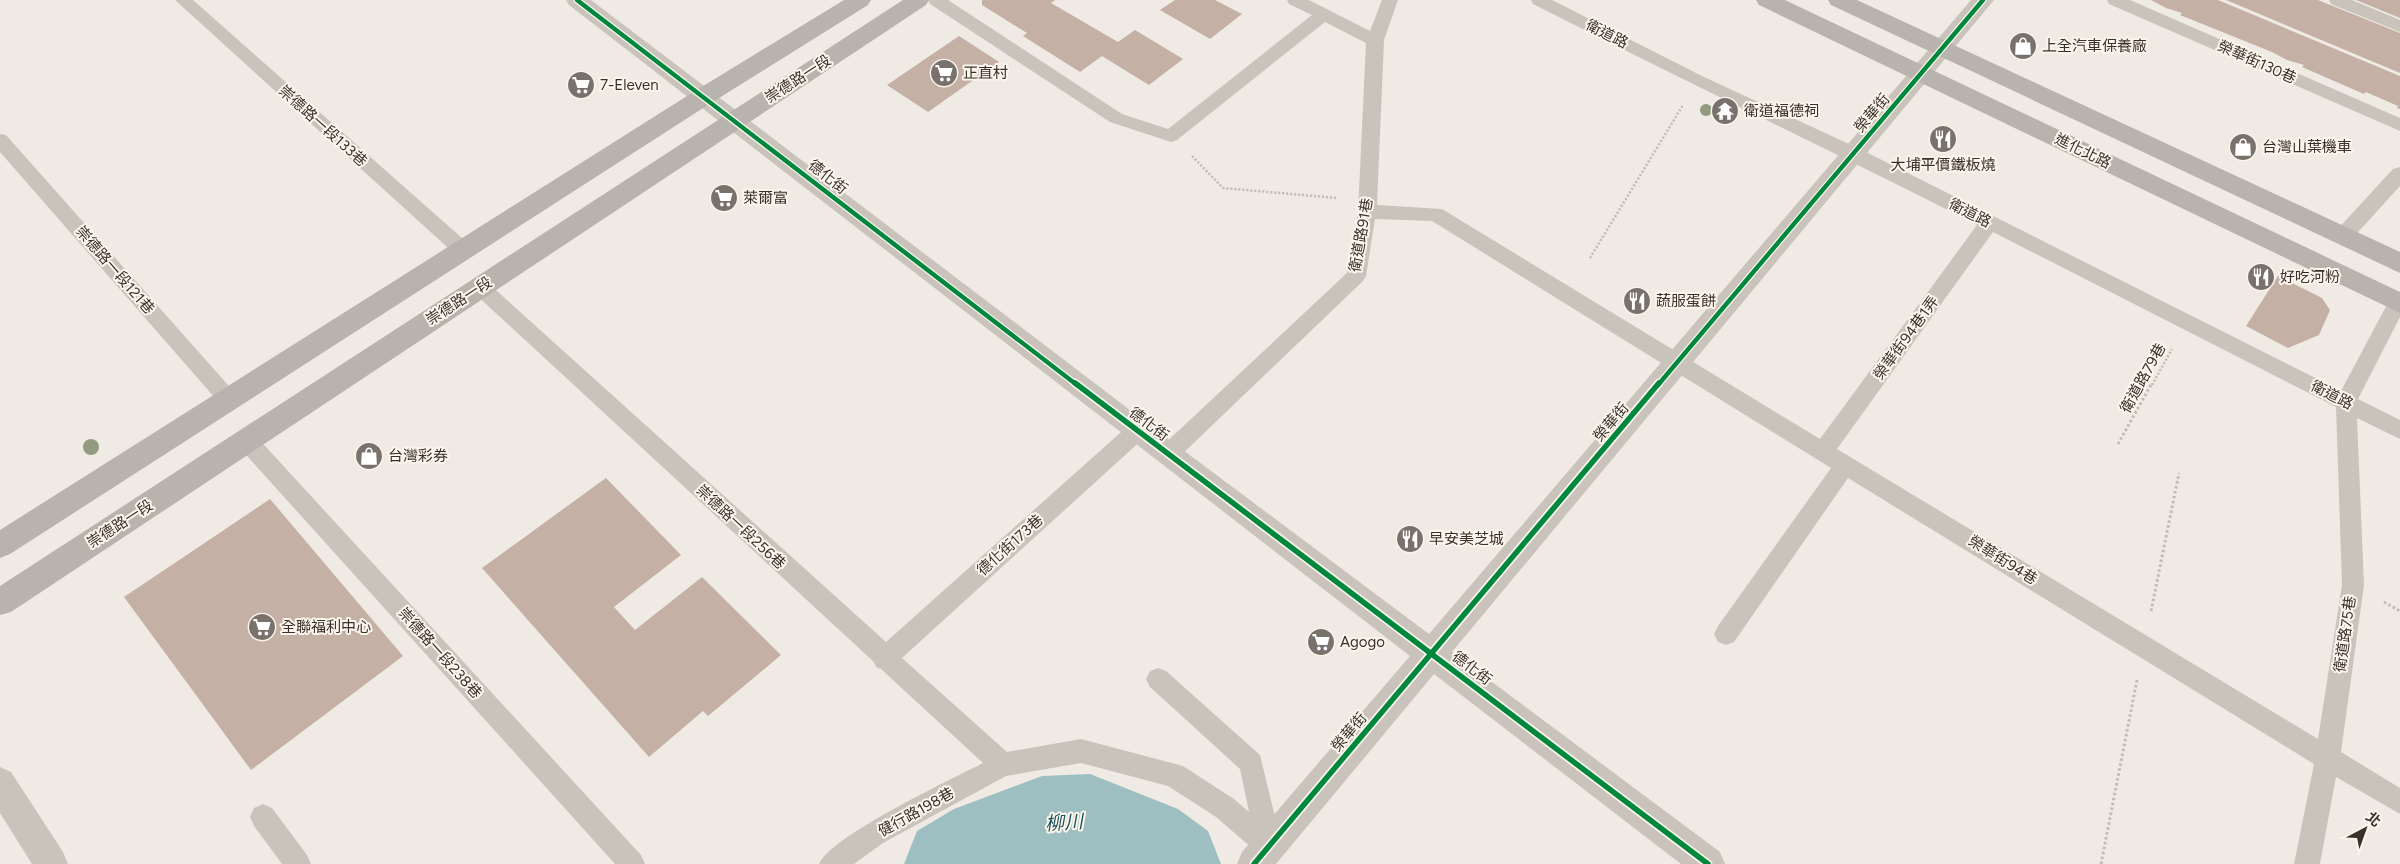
<svg xmlns="http://www.w3.org/2000/svg" width="2400" height="864" viewBox="0 0 2400 864" font-family="Figtree,'Noto Sans TC',sans-serif">
<style>
.lines{fill:none;stroke-linecap:round;stroke-linejoin:round}
.river{fill:#9ebfc2;fill-rule:evenodd}
.building{fill:#c4b0a5}
.path-far1{stroke:#c1bbb5;stroke-width:2.5;stroke-dasharray:2 2;stroke-linecap:butt}
.path{stroke:#c1bbb5;stroke-width:3;stroke-dasharray:2.5 2.5;stroke-linecap:butt}
.lane{fill:#c9c3bc;fill-rule:evenodd}
.street{fill:#c9c3bc;fill-rule:evenodd}
.secondary{fill:#b9b3ad;fill-rule:evenodd}
.cycleway-far1-casing{stroke:#fbf5ec;stroke-width:7}
.cycleway-casing{stroke:#fbf5ec;stroke-width:9}
.cycleway-far1{stroke:#00873e;stroke-width:4.5}
.cycleway{stroke:#00873e;stroke-width:5.5}
.tree{fill:#929b7f}
.labels{text-anchor:middle;stroke-width:4;stroke-linejoin:round;paint-order:stroke}
.street-label{font-size:15px;fill:#3a302a;stroke:#fbf5ec}
.poi-label{font-size:15px;fill:#3a302a;stroke:#fbf5ec;text-anchor:start}
.near-water-label{font-size:19px;font-style:italic;fill:#1d555e;stroke:#fbf5ec}
</style>
<rect width="100%" height="100%" fill="#efebe4"/>
<g class="lines">
<polygon class="river" points="1090,774 1178,809 1208,831 1221,864 904,864 917,831 954,809 1042,776"/>
</g>
<g class="building">
<polygon points="982,0 1055,0 1051,3 1118,42 1135,30 1183,59 1149,85 1102,56 1080,72 1023,36 1027,33 982,5"/>
<polygon points="1175,0 1215,0 1242,14 1210,39 1160,10"/>
<polygon points="2151,0 2218,0 2400,76 2400,109 2397,108 2398,106 2366,92 2364,94 2302,67 2304,65 2287,60 2272,52 2180,15 2182,13 2166,8"/>
<polygon points="2226,0 2318,0 2400,33 2400,73"/>
<polygon points="2356,0 2400,0 2400,18"/>
<polygon points="959,36 999,62 928,112 887,85"/>
<polygon points="2278,276 2322,298 2330,310 2319,335 2288,348 2246,326"/>
<polygon points="606,478 681,555 614,607 635,630 702,577 781,655 708,716 703,711 649,757 482,568"/>
<polygon points="270,499 403,656 251,770 124,597"/>
</g>
<g class="lines">
<g class="path-far1">
<polyline points="1192,156 1223,188 1337,198"/>
<polyline points="1590,258 1683,105"/>
<polyline points="2152,385 2172,349"/>
</g>
<g class="path">
<polyline points="2118,444 2152,383"/>
<polyline points="2384,602 2400,611"/>
<polyline points="2151,611 2179,473"/>
<polyline points="2101,864 2137,680"/>
</g>
<g class="lane">
<polygon points="175,0 193,0 471,246 474,251 471,256 464,258 457,256"/>
<path d="M 928,0 L 948,0 L 1122,114 L 1168,129 L 1312,15 L 1289,4 L 1287,0 L 1309,0 L 1370,31 L 1382,0 L 1398,0 L 1384,40 L 1377,205 L 1442,209 L 1820,439 L 1977,225 C 1830,150 1680,79 1533,4 L 1531,0 L 1552,0 L 1704,77 L 1860,149 L 2341,391 L 2391,297 L 2400,295 L 2400,317 L 2358,399 L 2400,420 L 2400,439 L 2357,418 L 2364,585 L 2341,752 L 2400,788 L 2400,814 L 2336,777 L 2320,864 L 2294,864 L 2314,764 L 1848,478 L 1734,642 L 1726,645 L 1718,642 L 1714,634 L 1718,626 L 1831,468 L 1432,221 L 1375,219 L 1366,276 L 1363,281 L 1176,460 L 1168,463 L 1160,460 L 1157,454 L 1160,448 L 1347,273 L 1358,212 L 1366,43 L 1325,22 L 1177,140 L 1171,142 L 1110,122 L 930,4 ZM 1993,232 L 2336,407 L 2342,585 L 2318,739 L 1837,449 Z"/>
<polygon points="2107,0 2130,0 2400,118 2400,131 2109,4"/>
<polygon points="2329,0 2352,0 2400,20 2400,32 2331,4"/>
<polygon points="0,134 6,135 236,394 239,400 236,406 229,409 222,406 0,152"/>
<polygon points="2400,167 2400,186 2350,241 2343,243 2336,241 2333,236 2336,231 2393,169"/>
<path d="M 480,279 L 487,282 L 886,642 L 1129,425 L 1137,422 L 1145,425 L 1148,431 L 1145,437 L 902,658 L 1007,752 L 1081,739 L 1183,766 L 1234,799 L 1249,812 L 1240,769 L 1150,687 L 1146,679 L 1150,671 L 1158,668 L 1166,671 L 1260,755 L 1282,846 L 1278,855 L 1269,859 L 1260,855 L 1216,817 L 1168,786 L 1081,763 L 1006,776 L 883,843 L 854,864 L 819,864 C 831,836 950,780 983,763 L 881,669 L 876,667 L 874,662 L 473,292 L 470,287 L 473,282 Z"/>
<polygon points="247,432 255,435 641,855 645,864 615,864 239,447 236,441 239,435"/>
<polygon points="263,804 272,808 307,855 311,864 282,864 254,826 250,817 254,808"/>
</g>
<g class="street">
<polygon points="566,0 591,0 1147,423 1429,634 1971,0 1994,0 1452,652 1720,852 1725,864 1681,864 1434,674 1276,864 1237,864 1242,852 1410,656 569,5"/>
<polygon points="0,767 11,772 63,852 68,864 32,864 0,813"/>
</g>
<g class="secondary">
<polygon points="844,0 871,0 868,5 711,103 10,554 0,558 0,530 695,91"/>
<polygon points="903,0 929,0 926,5 11,612 0,615 0,586"/>
<polygon points="1756,0 1785,0 2400,292 2400,313 1759,5"/>
<polygon points="1828,0 1857,0 2400,252 2400,273 1831,5"/>
</g>
<g class="cycleway-far1-casing">
<g id="cycleway-far1">
<polyline points="577,0 1077,385"/>
<polyline points="1658,385 1983,0"/>
</g>
</g>
<g class="cycleway-casing">
<g id="cycleway">
<polyline points="1075,383 1708,864"/>
<polyline points="1254,864 1659,383"/>
</g>
</g>
<use href="#cycleway-far1" class="cycleway-far1"/>
<use href="#cycleway" class="cycleway"/>
</g>
<g class="tree">
<circle cx="1706" cy="110" r="6"/>
<circle cx="91" cy="447" r="8"/>
</g>
<defs>
<g id="shop-disc" transform="scale(1.4375)"><circle r="9.5" fill="#79716b" stroke="#fbf5ec"/><path d="M-5-2.5h2.3a2.7 3.5 0 0 1 5.4 0H5L5.5 6h-11ZM-1.5-2.5h3a1.5 2.3 0 0 0-3 0Z" fill="#fff"/></g>
<g id="supermarket-disc" transform="scale(1.4375)"><circle r="9.5" fill="#79716b" stroke="#fbf5ec"/><path d="M-6-5.5h2.5l.6 2H6L4.5 2H-2.5L-4.4-4H-6ZM-1.5 3.2a1.3 1.3 0 1 0 .1 0ZM3 3.2a1.3 1.3 0 1 0 .1 0Z" fill="#fff"/></g>
<g id="temple-disc" transform="scale(1.4375)"><circle r="9.5" fill="#79716b" stroke="#fbf5ec"/><path d="M0-6L5-2H3V0L6.5 2.5H4V6H1.5V3h-3V6H-4V2.5H-6.5L-3 0V-2H-5Z" fill="#fff"/></g>
<g id="restaurant-disc" transform="scale(1.4375)"><circle r="9.5" fill="#79716b" stroke="#fbf5ec"/><path d="M-5-6h1v4h1v-4h1v4h1v-4h1v5L-1.5 .5V6h-2V.5L-5-1ZM5-6V6H3V1.5H1.5Q1.5-4 5-6Z" fill="#fff"/></g>
</defs>
<g fill-rule="evenodd">
<use href="#shop-disc" x="2023" y="46"/>
<use href="#supermarket-disc" x="944" y="73"/>
<use href="#supermarket-disc" x="581" y="85"/>
<use href="#temple-disc" x="1725" y="111"/>
<use href="#restaurant-disc" x="1943" y="139"/>
<use href="#shop-disc" x="2243" y="147"/>
<use href="#supermarket-disc" x="724" y="198"/>
<use href="#restaurant-disc" x="2261" y="277"/>
<use href="#restaurant-disc" x="1637" y="301"/>
<use href="#shop-disc" x="369" y="456"/>
<use href="#restaurant-disc" x="1410" y="539"/>
<use href="#supermarket-disc" x="262" y="627"/>
<use href="#supermarket-disc" x="1321" y="642"/>
</g>
<g class="labels">
<g class="street-label">
<text transform="translate(1607 34) rotate(27)" y="5">衛道路</text>
<text transform="translate(2257 62) rotate(24)" y="5">榮華街130巷</text>
<text transform="translate(798 79) rotate(-33)" y="5">崇德路一段</text>
<text transform="translate(1872 113) rotate(-50)" y="5">榮華街</text>
<text transform="translate(323 126) rotate(42)" y="5">崇德路一段133巷</text>
<text transform="translate(2083 151) rotate(26)" y="5">進化北路</text>
<text transform="translate(828 177) rotate(38)" y="5">德化街</text>
<text transform="translate(1970 213) rotate(27)" y="5">衛道路</text>
<text transform="translate(1361 235) rotate(-80)" y="5">衛道路91巷</text>
<text transform="translate(115 270) rotate(49)" y="5">崇德路一段121巷</text>
<text transform="translate(459 301) rotate(-33)" y="5">崇德路一段</text>
<text transform="translate(1906 338) rotate(-54)" y="5">榮華街94巷1弄</text>
<text transform="translate(2143 378) rotate(-61)" y="5">衛道路79巷</text>
<text transform="translate(2332 395) rotate(27)" y="5">衛道路</text>
<text transform="translate(1611 422) rotate(-50)" y="5">榮華街</text>
<text transform="translate(1149 424) rotate(37)" y="5">德化街</text>
<text transform="translate(120 524) rotate(-33)" y="5">崇德路一段</text>
<text transform="translate(741 527) rotate(43)" y="5">崇德路一段256巷</text>
<text transform="translate(1010 545) rotate(-42)" y="5">德化街173巷</text>
<text transform="translate(2003 560) rotate(32)" y="5">榮華街94巷</text>
<text transform="translate(2345 634) rotate(-82)" y="5">衛道路75巷</text>
<text transform="translate(440 653) rotate(48)" y="5">崇德路一段238巷</text>
<text transform="translate(1472 668) rotate(37)" y="5">德化街</text>
<text transform="translate(1349 732) rotate(-50)" y="5">榮華街</text>
<text transform="translate(916 812) rotate(-29)" y="5">健行路198巷</text>
</g>
<g class="poi-label">
<text x="2042" y="51">上全汽車保養廠</text>
<text x="963" y="78">正直村</text>
<text x="600" y="90">7-Eleven</text>
<text x="1744" y="116">衛道福德祠</text>
<text x="2262" y="152">台灣山葉機車</text>
<text x="1943" y="170" text-anchor="middle">大埔平價鐵板燒</text>
<text x="743" y="203">萊爾富</text>
<text x="2280" y="282">好吃河粉</text>
<text x="1656" y="306">蔬服蛋餅</text>
<text x="388" y="461">台灣彩券</text>
<text x="1429" y="544">早安美芝城</text>
<text x="281" y="632">全聯福利中心</text>
<text x="1340" y="647">Agogo</text>
</g>
<g class="near-water-label">
<text transform="translate(1064 822) rotate(-4)" y="7">柳川</text>
</g>
</g>
<g transform="translate(2365 829) rotate(41)" stroke="#fbf5ec" stroke-width="4" paint-order="stroke">
<path d="M0-4L9 19L0 12L-9 19Z" fill="#3a302a"/>
<text y="-8" font-size="14" font-weight="bold" text-anchor="middle" fill="#3a302a">北</text>
</g>
</svg>
